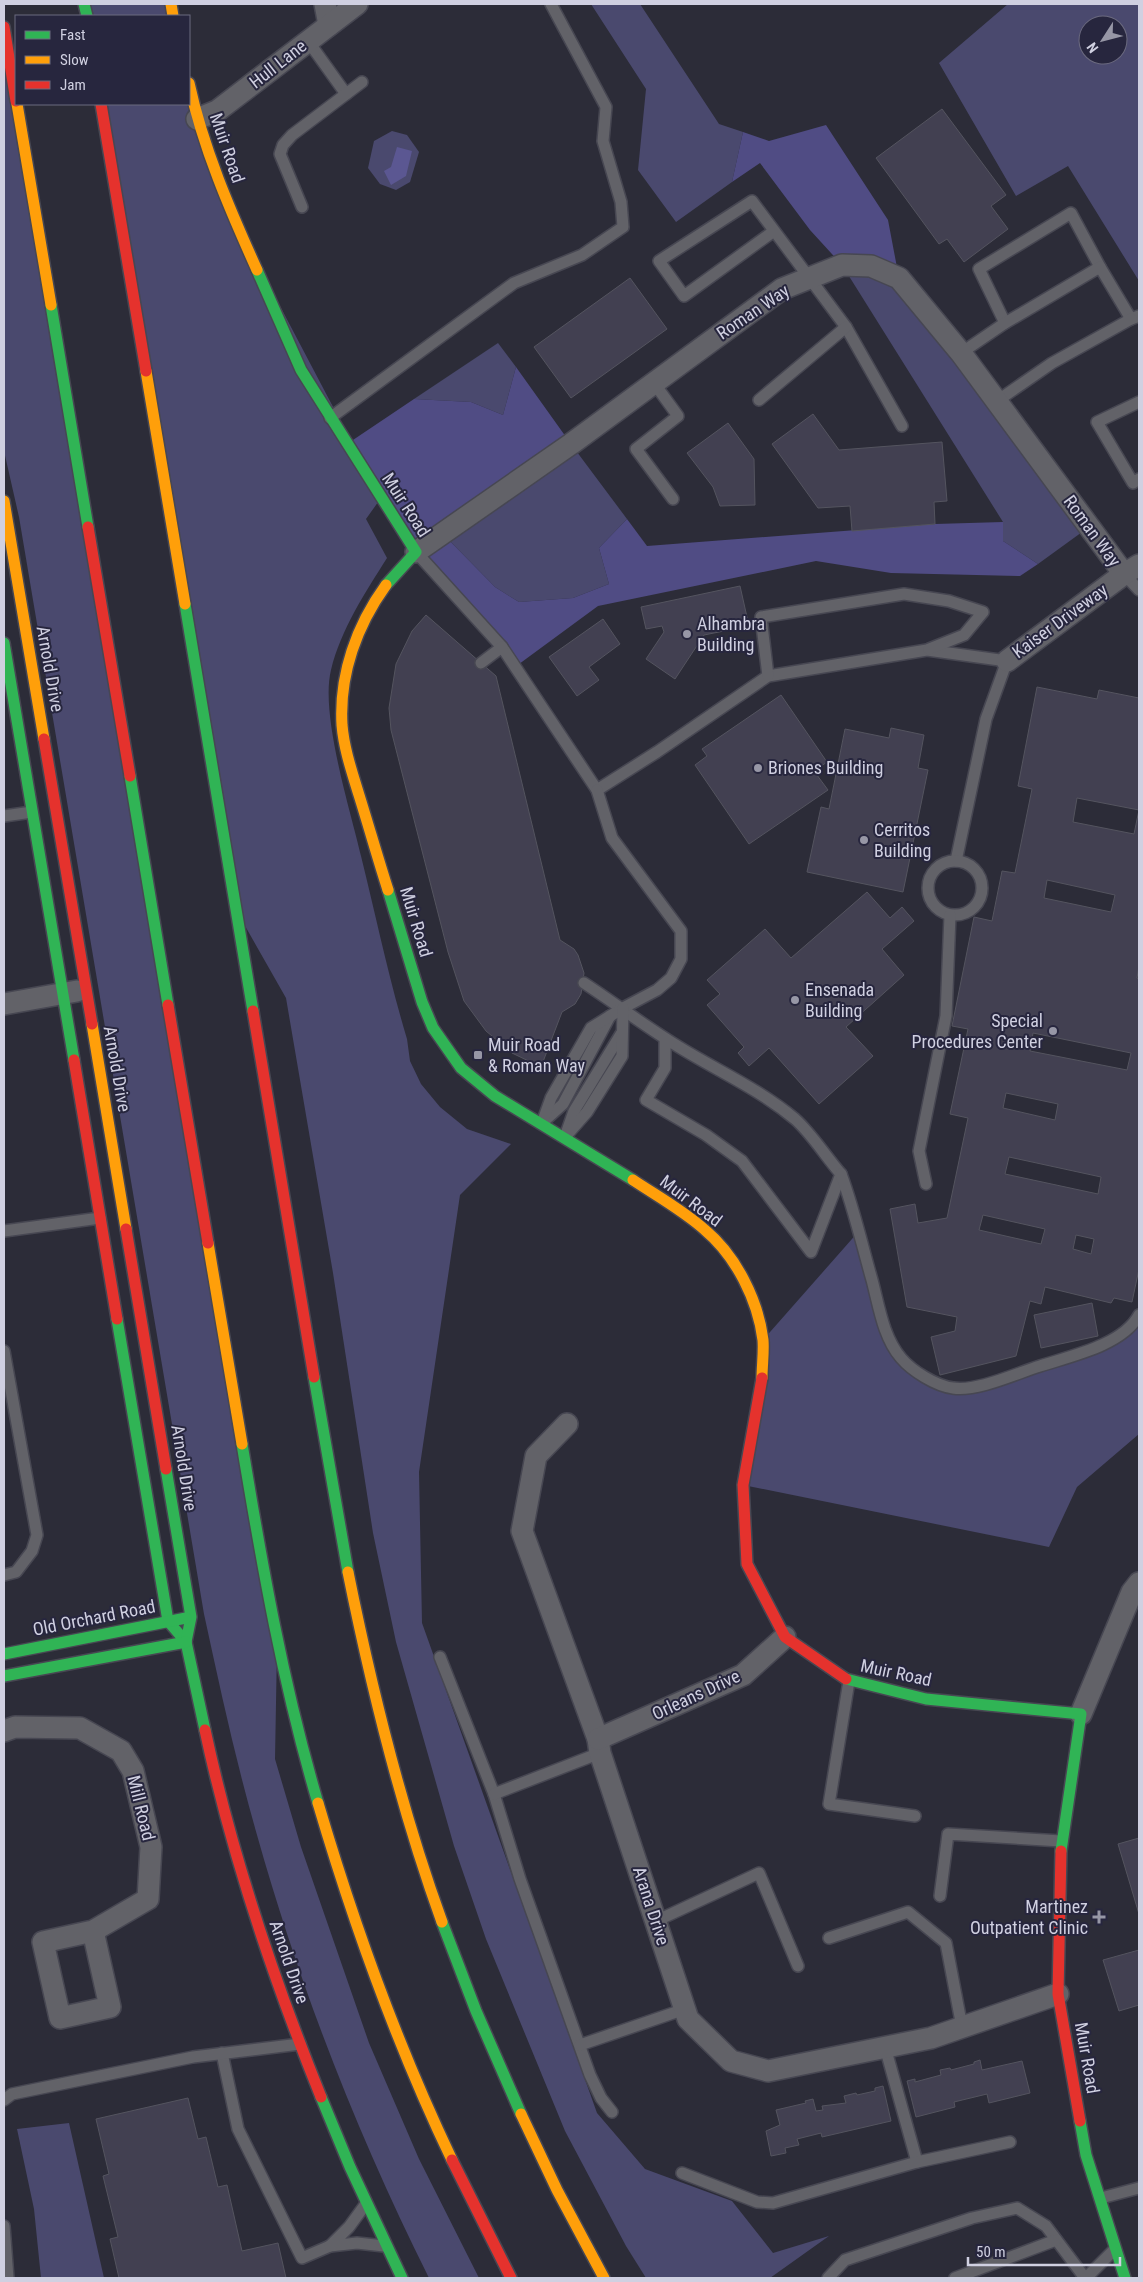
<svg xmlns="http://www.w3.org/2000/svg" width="1143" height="2282" viewBox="0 0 1143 2282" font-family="'Roboto Condensed',sans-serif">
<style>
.green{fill:#4a496e;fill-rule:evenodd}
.forest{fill:#504c84}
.water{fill:#5b5792}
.building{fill:#424051;stroke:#54545f;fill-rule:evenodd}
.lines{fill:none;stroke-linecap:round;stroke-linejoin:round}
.lane-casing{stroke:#474752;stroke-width:14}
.street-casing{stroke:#474752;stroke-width:24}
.fast-casing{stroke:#474752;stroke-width:14}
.slow-casing{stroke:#474752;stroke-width:14}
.jam-casing{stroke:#474752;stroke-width:14}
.lane{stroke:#626268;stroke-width:11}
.street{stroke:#626268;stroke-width:21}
.fast{stroke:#30b455;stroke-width:11}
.slow{stroke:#ff9f0a;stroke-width:11}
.jam{stroke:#e5322d;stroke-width:11}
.poi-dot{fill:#9797a6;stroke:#27263e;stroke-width:2}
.labels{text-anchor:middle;stroke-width:4;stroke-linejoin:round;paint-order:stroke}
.street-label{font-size:18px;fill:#d0d0e1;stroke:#27263e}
.poi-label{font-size:18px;fill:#d0d0e1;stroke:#27263e;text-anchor:start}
</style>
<rect width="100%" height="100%" fill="#2c2c38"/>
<g class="green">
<polygon points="84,4 171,4 173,16 87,16"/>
<polygon points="591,4 640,4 719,124 743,132 732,182 676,222 638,170 646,89"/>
<path d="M 1008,4 L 1139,4 L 1139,281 L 1068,166 L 1016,196 L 939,63 ZM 1088,25 L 1118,25 L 1118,55 L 1088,55 Z"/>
<path d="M 4,27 L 277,1647 L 275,1759 L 301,1847 L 369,2043 L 419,2159 L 479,2278 L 429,2278 C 358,2136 300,1988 257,1835 C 236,1762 220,1688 204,1614 L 19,517 L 4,451 Z"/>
<path d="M 101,104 L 189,104 L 232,215 L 381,498 L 366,519 L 387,558 C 365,593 341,629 331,670 C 320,714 350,809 361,856 C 376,917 389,979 407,1039 L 410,1061 L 421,1084 L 440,1107 L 467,1129 L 511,1144 L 460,1195 L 419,1472 L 422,1623 L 597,2113 L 645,2169 L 732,2201 L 773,2253 L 829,2236 L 770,2278 L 646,2278 L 626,2246 L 565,2131 L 486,1939 L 454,1846 L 396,1642 L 373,1533 L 333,1273 L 286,998 L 236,910 Z"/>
<polygon points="392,131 407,135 419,152 410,182 396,190 380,184 368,168 374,141"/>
<polygon points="842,265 899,278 1089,527 1038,564 1003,541 1003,522"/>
<polygon points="498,343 516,367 503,415 471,402 414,399"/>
<polygon points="571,444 627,519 599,548 609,584 573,598 519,602 495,587 443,534"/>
<polygon points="859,1231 892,1345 937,1383 974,1387 1111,1340 1139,1315 1139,1434 1077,1487 1049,1547 743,1485 763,1340"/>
<polygon points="69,2123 104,2278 41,2278 34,2209 17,2129"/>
</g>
<g class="forest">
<polygon points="826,125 888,220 899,278 842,265 810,230 760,163 732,182 743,132 769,141"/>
<polygon points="516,367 571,444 443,534 495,587 519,602 573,598 609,584 599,548 627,519 647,546 935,524 1003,522 1003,541 1038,564 1020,576 891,573 816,561 598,606 515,667 435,574 347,444 414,399 471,402 503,415"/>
</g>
<polygon class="water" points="397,147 412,151 406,176 391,185 384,171 391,167"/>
<g class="building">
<polygon points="942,109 1006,195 991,206 1008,229 964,262 947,239 939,244 876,158"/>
<polygon points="630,278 667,329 571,398 534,347"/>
<polygon points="813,414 839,450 942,442 947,501 934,502 935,524 852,531 850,506 818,508 772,444"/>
<polygon points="728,423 754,459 755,505 720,506 713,487 687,453"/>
<polygon points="740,586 749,626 704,635 675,679 646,659 664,632 662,626 646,629 641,607"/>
<polygon points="426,615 496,676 560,940 574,949 578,955 584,973 581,994 575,1004 562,1012 541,1067 512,1053 486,1031 464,1001 448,952 391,730 389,708 396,664 412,631"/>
<polygon points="603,619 620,644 589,667 599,680 577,696 549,657"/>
<path d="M 1037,687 L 1097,699 L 1099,690 L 1139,698 L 1139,966 L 1137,978 L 1139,979 L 1139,1269 L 1132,1302 L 1114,1298 L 1111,1303 L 1045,1287 L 1041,1304 L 1030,1301 L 1016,1356 L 940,1375 L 931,1337 L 955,1331 L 957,1317 L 907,1307 L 890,1209 L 915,1204 L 918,1223 L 947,1218 L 968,1118 L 950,1114 L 968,1029 L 952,1026 L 974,917 L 992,921 L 1002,871 L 1015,873 L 1032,789 L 1018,786 ZM 1077,798 L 1139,810 L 1134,834 L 1073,822 ZM 1047,880 L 1115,895 L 1111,912 L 1044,898 ZM 1033,1033 L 1131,1053 L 1127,1070 L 1030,1051 ZM 1006,1093 L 1058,1104 L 1055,1120 L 1003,1108 ZM 1009,1157 L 1101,1177 L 1098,1194 L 1005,1174 ZM 983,1215 L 1045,1229 L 1041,1244 L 979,1230 ZM 1076,1235 L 1094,1239 L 1091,1254 L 1073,1249 Z"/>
<polygon points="781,695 827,762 814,771 828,790 749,844 695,765 707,756 702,749"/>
<polygon points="891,728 924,735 918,768 928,770 903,892 807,872 821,807 829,809 845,729 889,738"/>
<polygon points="867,892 890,918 902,907 914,921 882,949 904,975 846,1027 873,1056 819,1104 769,1048 749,1066 738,1053 744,1047 707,1005 720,994 707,980 765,929 791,958"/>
<polygon points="1092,1303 1098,1336 1041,1348 1034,1315"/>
<polygon points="1139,1838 1139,1914 1118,1844"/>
<polygon points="1139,1950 1139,2005 1119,2011 1103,1960"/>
<polygon points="980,2060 982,2070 1022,2061 1030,2093 989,2103 987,2094 954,2102 955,2107 916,2117 907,2081 915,2079 915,2082 941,2075 940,2070 950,2068 951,2070 974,2064 974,2062"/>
<polygon points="883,2086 891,2121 822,2137 821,2133 797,2139 799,2145 785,2148 786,2153 771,2156 766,2131 780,2125 776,2110 806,2103 805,2101 813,2099 816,2111 823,2110 822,2106 846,2103 844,2096 856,2093 857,2095 875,2091 875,2088"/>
<polygon points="188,2098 198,2139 206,2137 218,2187 227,2185 242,2251 278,2243 286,2278 119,2278 110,2239 118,2237 103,2176 109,2174 96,2119"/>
</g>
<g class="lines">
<g class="lane-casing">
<g id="lane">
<polyline points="308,41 346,94"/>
<polyline points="302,207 280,154 283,145 292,135 362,82"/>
<polyline points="774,231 684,296 659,261 752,201 846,327 902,426"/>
<polyline points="1005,323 979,269 1071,213 1100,267"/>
<polyline points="961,353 1005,323 1100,267 1131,319 1139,316"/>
<polyline points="654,383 678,416 636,449 673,499"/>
<polyline points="759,400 846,327"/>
<polyline points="997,401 1052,363 1131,319"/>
<polyline points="1139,402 1097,422 1133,483 1139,479"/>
<polyline points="330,418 514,283 582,255 623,227 621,202 603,141 606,107 551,4"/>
<polyline points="416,552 502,647 597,790 657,752 768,676 927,650 1007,661 986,719 956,861"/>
<polyline points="1124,574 1139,590"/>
<polyline points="481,663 502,647"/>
<polyline points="768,676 761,617 904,594 949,601 983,612 964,635 929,649"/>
<polyline points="4,816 32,812"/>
<circle cx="955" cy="888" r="27"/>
<path d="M 584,983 C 616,1004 646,1027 679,1047 C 718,1071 759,1089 795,1119 C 812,1134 826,1157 841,1174 L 811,1252 L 742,1161 L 706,1135 L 646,1100 L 665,1068 L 665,1038"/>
<polyline points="543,1122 563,1104 610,1016"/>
<polyline points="542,1123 551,1098 591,1028 623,1008 657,990 671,978 681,959 681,931 612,838 597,790"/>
<polyline points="567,1131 574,1111 621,1034"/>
<polyline points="565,1137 587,1112 622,1056 623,1008"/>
<path d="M 841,1174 C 854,1209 862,1245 872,1280 C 879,1306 883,1337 901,1358 C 912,1371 936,1386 953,1388 C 977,1392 1017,1373 1040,1366 C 1071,1356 1123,1345 1139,1315"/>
<polyline points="926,1184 919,1151 946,1016 950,915"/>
<polyline points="4,1231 100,1218"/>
<polyline points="4,1351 37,1535 32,1551 16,1572 4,1575"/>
<polyline points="440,1657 494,1794 520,1879 590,2075 601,2098 612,2112"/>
<polyline points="849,1681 829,1804 915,1816"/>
<polyline points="494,1794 600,1753"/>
<polyline points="940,1896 948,1834 1061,1841"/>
<polyline points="656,1921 759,1873 798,1966"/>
<polyline points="829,1938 908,1912 946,1943 962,2027"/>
<polyline points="580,2045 685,2009"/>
<polyline points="885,2047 917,2162"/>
<polyline points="222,2053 238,2129 302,2258 330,2246"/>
<polyline points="4,2100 12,2094 193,2057 300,2044"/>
<polyline points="682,2173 757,2202 773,2203 917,2162 1010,2142"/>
<polyline points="1101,2198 1139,2188"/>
<polyline points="365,2205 349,2227 330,2246 357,2243 384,2246"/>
<polyline points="4,2226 8,2278"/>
<polyline points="828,2278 845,2260 972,2218 1017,2208 1046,2226 1085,2278"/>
<polyline points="955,2278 1056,2240"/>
<polyline points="1086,2278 1114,2250"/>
</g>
</g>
<g class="street-casing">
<g id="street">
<polyline points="325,4 329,25"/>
<polyline points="197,119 217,111 357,4"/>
<polyline points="416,552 571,444 782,289 842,265 871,266 899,278 961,353 1124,574"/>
<polyline points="1007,661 1124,574 1139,565"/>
<polyline points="4,1004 77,991"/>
<polyline points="567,1424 536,1456 522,1531 598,1739 600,1753 688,2019 731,2061 768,2071 931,2038 1058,1994"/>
<polyline points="1081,1714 1132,1592 1139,1583"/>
<polyline points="4,1731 15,1727 80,1728 121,1751 133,1771 151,1847 148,1899 93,1931 43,1942 60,2018 110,2007 93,1931"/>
<polyline points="598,1739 743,1675 785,1637"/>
</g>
</g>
<g class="fast-casing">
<g id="fast">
<polyline points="84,4 87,16"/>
<polyline points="257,270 301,370 416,552 386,585"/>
<polyline points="51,305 88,527"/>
<polyline points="185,604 253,1011"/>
<polyline points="4,643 74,1060"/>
<polyline points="130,776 168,1005"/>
<polyline points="388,890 422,1002 433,1028 461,1068 495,1096 633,1180"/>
<polyline points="117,1319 168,1621 186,1642"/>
<polyline points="314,1377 348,1572"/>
<path d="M 242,1444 C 262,1565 283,1685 318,1803"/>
<polyline points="166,1469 191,1617 186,1642 205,1730"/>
<polyline points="4,1654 186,1618"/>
<polyline points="4,1676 186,1642"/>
<polyline points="846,1679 926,1699 1081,1714 1061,1851"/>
<polyline points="442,1922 476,2011 521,2114"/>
<polyline points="321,2097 350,2167 402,2278"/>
<polyline points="1080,2121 1086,2155 1125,2278"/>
</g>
</g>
<g class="slow-casing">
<g id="slow">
<polyline points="171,4 173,16"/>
<path d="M 189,83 C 203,148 230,210 257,270"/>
<polyline points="17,104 51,305"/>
<polyline points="146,371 185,604"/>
<polyline points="4,501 44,739"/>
<path d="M 386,585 C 357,625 339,674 342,725 C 344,749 352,772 359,795 C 369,827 378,859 388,890"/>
<polyline points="92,1024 126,1229"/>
<path d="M 633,1180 C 657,1196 684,1211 705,1230 C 736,1256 758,1300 763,1340 C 764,1352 762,1366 762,1378"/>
<polyline points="208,1243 242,1444"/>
<path d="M 348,1572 C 372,1691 401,1809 442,1922"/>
<path d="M 318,1803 C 354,1925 397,2045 452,2160"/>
<polyline points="521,2114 557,2190 604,2278"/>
</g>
</g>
<g class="jam-casing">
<g id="jam">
<polyline points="4,27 16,101"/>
<polyline points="101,104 146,371"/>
<polyline points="88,527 130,776"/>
<polyline points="44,739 92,1024"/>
<polyline points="168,1005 208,1243"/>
<polyline points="253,1011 314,1377"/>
<polyline points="74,1060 117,1319"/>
<polyline points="126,1229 166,1469"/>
<polyline points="762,1378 743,1485 747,1564 785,1637 846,1679"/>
<path d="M 205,1730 C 232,1856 273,1978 321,2097"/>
<polyline points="1061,1851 1058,1994 1080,2121"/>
<polyline points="452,2160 511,2278"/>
</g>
</g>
<use href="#lane" class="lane"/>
<use href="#street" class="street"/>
<use href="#fast" class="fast"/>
<use href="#slow" class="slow"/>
<use href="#jam" class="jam"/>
</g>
<g class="poi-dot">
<circle cx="687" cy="634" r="5"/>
<circle cx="758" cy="768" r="5"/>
<circle cx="864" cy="840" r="5"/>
<circle cx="795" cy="1000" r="5"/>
<circle cx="1053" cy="1031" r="5"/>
<rect x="473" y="1050" width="10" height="10" rx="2.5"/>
<path d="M1096.5 1909.5h5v5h5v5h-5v5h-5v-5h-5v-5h5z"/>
</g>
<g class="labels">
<g class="street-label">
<text transform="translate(278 64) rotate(-38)" y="6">Hull Lane</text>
<text transform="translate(227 148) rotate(71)" y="6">Muir Road</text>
<text transform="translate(753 312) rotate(-34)" y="6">Roman Way</text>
<text transform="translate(406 505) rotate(57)" y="6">Muir Road</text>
<text transform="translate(1092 531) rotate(54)" y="6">Roman Way</text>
<text transform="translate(1060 621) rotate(-36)" y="6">Kaiser Driveway</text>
<text transform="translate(50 669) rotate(80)" y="6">Arnold Drive</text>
<text transform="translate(416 922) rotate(73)" y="6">Muir Road</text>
<text transform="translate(117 1069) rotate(80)" y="6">Arnold Drive</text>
<text transform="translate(691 1201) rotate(37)" y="6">Muir Road</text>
<text transform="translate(184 1468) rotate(81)" y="6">Arnold Drive</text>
<text transform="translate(94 1618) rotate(-11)" y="6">Old Orchard Road</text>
<text transform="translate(896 1673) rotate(12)" y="6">Muir Road</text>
<text transform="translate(696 1695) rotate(-25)" y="6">Orleans Drive</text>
<text transform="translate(141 1808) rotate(76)" y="6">Mill Road</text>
<text transform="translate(651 1906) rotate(72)" y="6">Arana Drive</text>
<text transform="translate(289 1962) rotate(71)" y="6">Arnold Drive</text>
<text transform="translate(1087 2058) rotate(80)" y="6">Muir Road</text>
</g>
<g class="poi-label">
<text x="697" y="630">Alhambra<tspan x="697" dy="21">Building</tspan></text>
<text x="768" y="774">Briones Building</text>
<text x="874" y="836">Cerritos<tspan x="874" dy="21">Building</tspan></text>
<text x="805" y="996">Ensenada<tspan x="805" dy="21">Building</tspan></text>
<text x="1043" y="1027" text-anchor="end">Special<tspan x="1043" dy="21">Procedures Center</tspan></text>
<text x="488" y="1051">Muir Road<tspan x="488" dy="21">&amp; Roman Way</tspan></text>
<text x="1088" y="1913" text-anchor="end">Martinez<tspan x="1088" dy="21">Outpatient Clinic</tspan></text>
</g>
</g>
<rect width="1143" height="2282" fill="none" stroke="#d0d0e1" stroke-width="10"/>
<rect x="15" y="15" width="175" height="90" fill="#27263e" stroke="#6b6a7f"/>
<rect x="25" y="31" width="25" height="8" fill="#30b455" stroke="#6b6a7f"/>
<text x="60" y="40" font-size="15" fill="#d0d0e1">Fast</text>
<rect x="25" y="56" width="25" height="8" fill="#ff9f0a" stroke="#6b6a7f"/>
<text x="60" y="65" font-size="15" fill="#d0d0e1">Slow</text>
<rect x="25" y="81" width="25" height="8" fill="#e5322d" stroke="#6b6a7f"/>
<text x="60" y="90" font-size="15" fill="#d0d0e1">Jam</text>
<g transform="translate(1103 40) rotate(234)"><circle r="24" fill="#27263e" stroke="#6b6a7f"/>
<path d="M0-4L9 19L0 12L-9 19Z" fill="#9797a6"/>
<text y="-8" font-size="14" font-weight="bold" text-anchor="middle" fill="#d0d0e1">N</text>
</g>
<path d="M968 2257v8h152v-8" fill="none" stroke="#d0d0e1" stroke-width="2.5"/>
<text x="976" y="2257" font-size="15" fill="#d0d0e1" stroke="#27263e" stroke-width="4" paint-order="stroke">50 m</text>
</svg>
